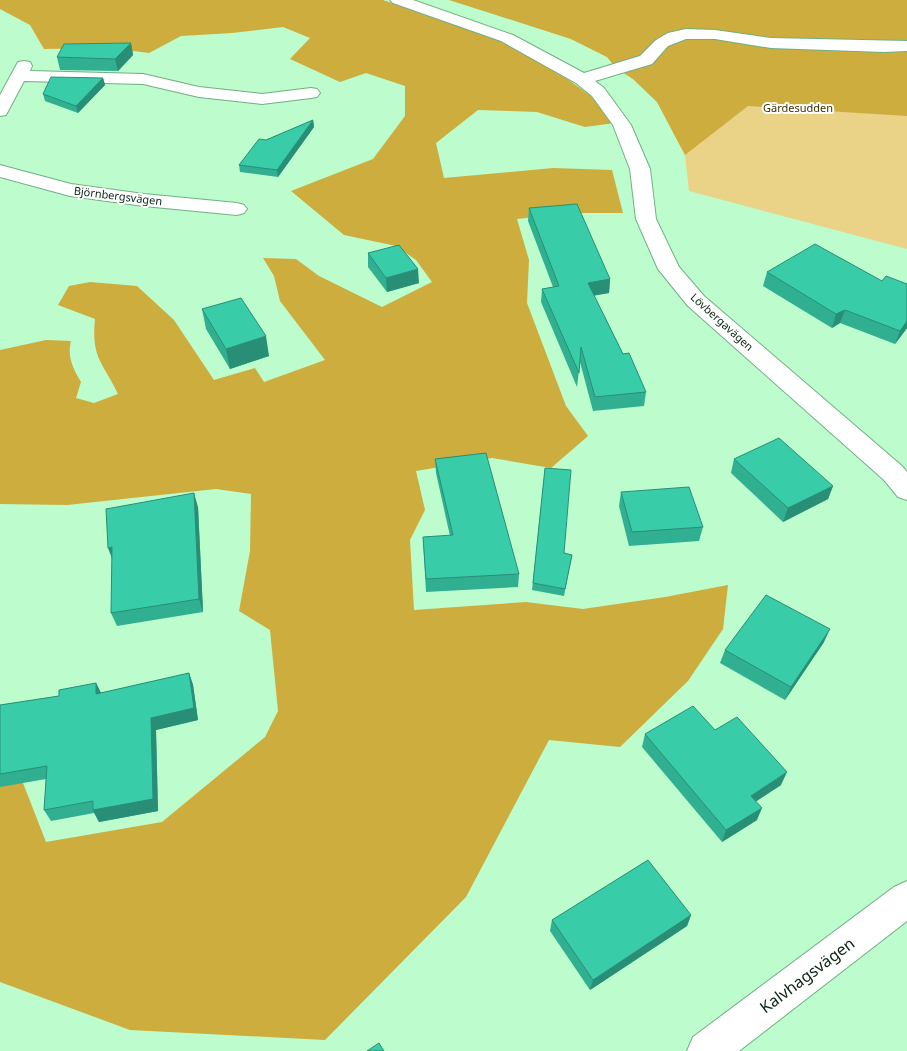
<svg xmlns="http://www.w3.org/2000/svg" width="907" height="1051" viewBox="0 0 907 1051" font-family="'Noto Sans',sans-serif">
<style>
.green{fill:#ead286}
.forest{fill:#ccad3d}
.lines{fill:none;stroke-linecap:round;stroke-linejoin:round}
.minor-casing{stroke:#71af83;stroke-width:2}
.minor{fill:#fff;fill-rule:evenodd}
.wall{fill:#31af91}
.shaded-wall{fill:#288f76}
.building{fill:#39cca9;stroke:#288f76}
.labels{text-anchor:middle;stroke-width:4;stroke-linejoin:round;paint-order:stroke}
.far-park-label{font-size:11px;fill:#3d3000;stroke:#fff}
.far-street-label{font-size:11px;fill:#0a2413;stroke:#fff}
.near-street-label{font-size:16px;fill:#0a2413;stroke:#fff}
</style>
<rect width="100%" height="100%" fill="#bcfccd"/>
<polygon class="green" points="907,0 907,249 689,191 685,155 657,102 633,79 616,68 607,57 571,39 528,25"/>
<g class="forest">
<path d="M 0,0 L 383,0 L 499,38 L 554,69 L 592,97 L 615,123 L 585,127 L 537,112 L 478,110 L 436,143 L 444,178 L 553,168 L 612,170 L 623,213 L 570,213 L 517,219 L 529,260 L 527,303 L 566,406 L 588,436 L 551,468 L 492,458 L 416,471 L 425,510 L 410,540 L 414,610 L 526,602 L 583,609 L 665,597 L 728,585 L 723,629 L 688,681 L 620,747 L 549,740 L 466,897 L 325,1040 L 130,1030 L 0,982 L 0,769 L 23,783 L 46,842 L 162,822 L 265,737 L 278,711 L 270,630 L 239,611 L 250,551 L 251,494 L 216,489 L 67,505 L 0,504 L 0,350 L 46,340 L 71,341 C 67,357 73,368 81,382 L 76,398 L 94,403 L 118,394 C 103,362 91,359 95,319 L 58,305 L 69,286 L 90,282 L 137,286 L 174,320 L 214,380 L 255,368 L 264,382 L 325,360 L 280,301 L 274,276 L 263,258 L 296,259 L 319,276 L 382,307 L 432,282 L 416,260 L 396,246 L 344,235 L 291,191 L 373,159 L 405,116 L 405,86 L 366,73 L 340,82 L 290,59 L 310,38 L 283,27 L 232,33 L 181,36 L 149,53 L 111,48 L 44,49 L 30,25 L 0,9 Z"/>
<polygon points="449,0 907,0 907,116 748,106 685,155 657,102 633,79 616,68 607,57 571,39"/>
</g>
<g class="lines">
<g class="minor-casing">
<g id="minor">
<polygon points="390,0 413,0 513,35 584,73 640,56 656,40 668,33 686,29 715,30 771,38 907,41 907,51 884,52 771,48 715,39 686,39 668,46 652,64 595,81 604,88 631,125 650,169 656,219 679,267 704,296 902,466 907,472 907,500 898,497 884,480 688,306 658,269 636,219 630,169 613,125 592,96 576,83 501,41 393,3"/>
<polygon points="24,61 30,62 32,66 30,71 143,74 199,87 262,94 311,88 317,89 320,93 317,97 311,98 262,104 199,97 143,84 24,81 6,115 0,116 0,95 18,62"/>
<polygon points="0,165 71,184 144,194 237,203 244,205 247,209 244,213 237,215 144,206 70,196 0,177"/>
<polygon points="907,881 907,921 739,1051 687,1051 693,1037 894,887"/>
</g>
</g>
<use href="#minor" class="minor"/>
</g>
<g class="wall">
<polygon points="131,43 133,55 118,71 60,70 57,57"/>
<polygon points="103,78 105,85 78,113 45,101 43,94"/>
<polygon points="313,120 314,127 278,177 240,172 239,165 266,140"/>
<polygon points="529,208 610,279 609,293 594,295 623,354 646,392 644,406 593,411 580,362 577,387 541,302 542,289 553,287 528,221"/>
<polygon points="368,253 419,283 387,292 368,267"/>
<polygon points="767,272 882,281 907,284 907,328 895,344 840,323 832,328 763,286"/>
<polygon points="202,309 269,356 230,369 206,329"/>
<polygon points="435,459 519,574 518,587 426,592 423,537 450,536 436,473"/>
<polygon points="734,459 833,486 828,499 783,522 731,473"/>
<polygon points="545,468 564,553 572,555 564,596 532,590"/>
<polygon points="621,492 703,527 699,541 629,546 619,506"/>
<polygon points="198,507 203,612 117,626 111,613"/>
<polygon points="824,642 785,700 720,663 725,650"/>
<polygon points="189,673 193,685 198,720 156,730 158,811 99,822 94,813 51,821 44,810 46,779 0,787 0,705 59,696 96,683 101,693"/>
<polygon points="715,730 781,785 756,801 757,820 722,842 642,747 645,734"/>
<polygon points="691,915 687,926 590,990 550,931 552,920"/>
</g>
<g class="shaded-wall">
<polygon points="131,43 133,55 118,71 115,59"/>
<polygon points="103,78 105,85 78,113 76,106"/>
<polygon points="313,120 314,127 278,177 277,170"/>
<polygon points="418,269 419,283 387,292 386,278"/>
<polygon points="610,279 609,293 587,297 588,283"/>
<polygon points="845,310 840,323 832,328 836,314"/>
<polygon points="907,321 907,328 895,344 900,331"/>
<polygon points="266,336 269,356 230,369 226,349"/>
<polygon points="833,486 828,499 783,522 788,508"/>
<polygon points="194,493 198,507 203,612 199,599"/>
<polygon points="112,547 113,561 108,548"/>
<polygon points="830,629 824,642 785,700 791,687"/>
<polygon points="189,673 193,685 198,720 156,730 158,811 99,822 93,810 151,718"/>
<polygon points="96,683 102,695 96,694"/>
<polygon points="787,772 781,785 746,808 751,796"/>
<polygon points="762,808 757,820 722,842 726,830"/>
<polygon points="691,915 687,926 590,990 593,980"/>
</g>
<g class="building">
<polygon points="131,43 115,59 57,57 64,44"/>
<polygon points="51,77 103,78 76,106 43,94"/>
<polygon points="313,120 277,170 239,165 259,139 266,140"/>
<polygon points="577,204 610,279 588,283 623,354 629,353 646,392 595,397 581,347 579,373 542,289 559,286 529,208"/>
<polygon points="815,244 882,281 886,276 907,284 907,321 900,331 845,310 836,314 767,272"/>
<polygon points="399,245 418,269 386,278 368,253"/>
<polygon points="241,298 266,336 226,349 202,309"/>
<polygon points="779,438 833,486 788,508 734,459"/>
<polygon points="486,453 519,574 426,579 423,537 453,535 435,459"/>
<polygon points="545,468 571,470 564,553 572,555 565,589 533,583"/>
<polygon points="689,487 703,527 632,532 621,492"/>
<polygon points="194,493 199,599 111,613 112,547 108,548 106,509"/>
<polygon points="766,595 830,629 791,687 725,650"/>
<polygon points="189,673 194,708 151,718 153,799 93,810 93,801 44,810 47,766 0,774 0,705 59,696 59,690 96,683 96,694"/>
<polygon points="693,706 715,730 737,717 787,772 751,796 762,808 726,830 645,734"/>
<polygon points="648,860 691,915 593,980 552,920"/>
<polygon points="379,1043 384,1051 367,1051"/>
</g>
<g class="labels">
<g class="far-park-label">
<text x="798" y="112">Gärdesudden</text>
</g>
<g class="far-street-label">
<text transform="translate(118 196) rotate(7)" y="4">Björnbergsvägen</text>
<text transform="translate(722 322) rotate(42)" y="4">Lövbergavägen</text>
</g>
<g class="near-street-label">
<text transform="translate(807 975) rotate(-37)" y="6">Kalvhagsvägen</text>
</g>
</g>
</svg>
